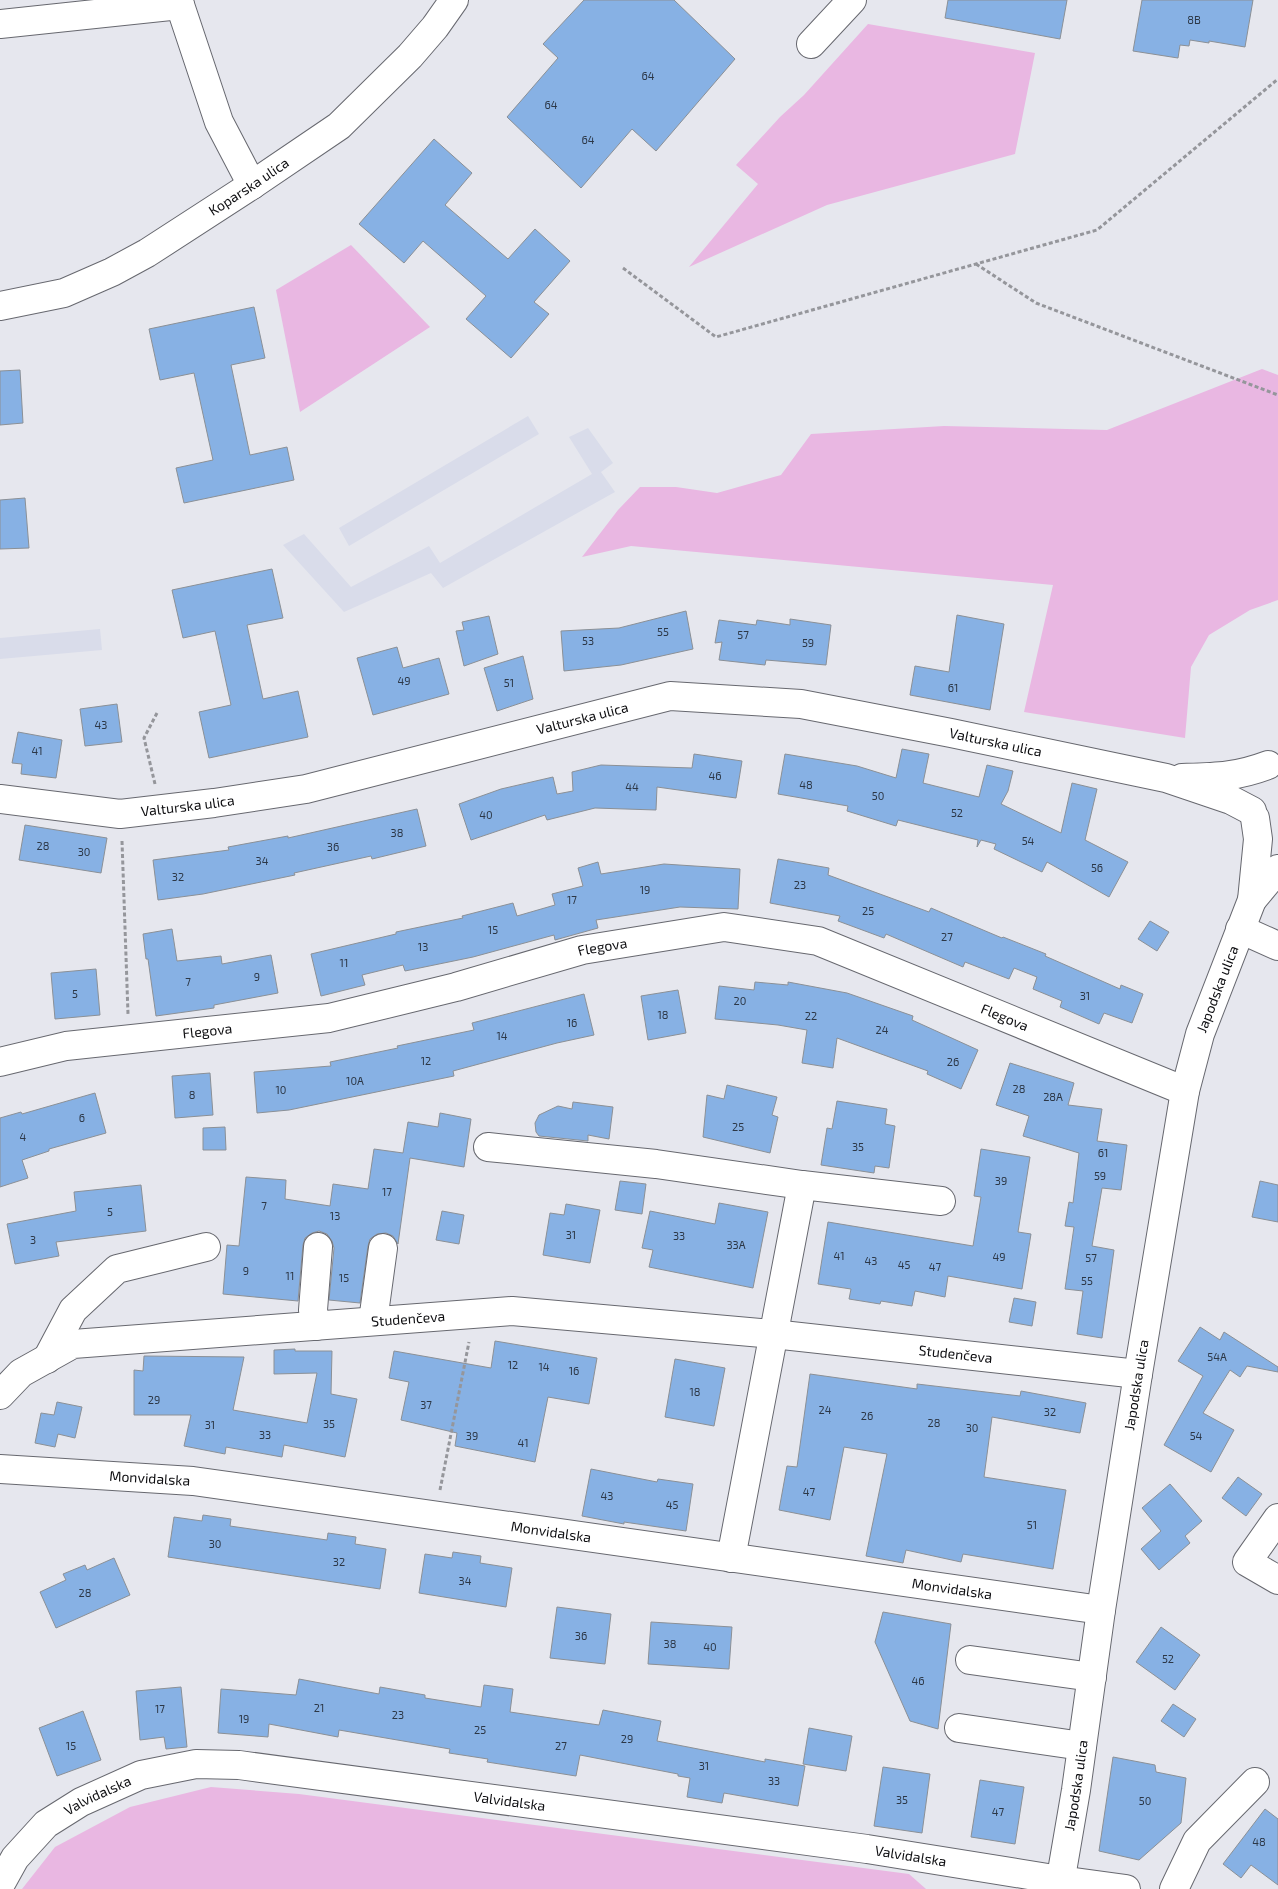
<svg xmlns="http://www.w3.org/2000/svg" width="1278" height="1889" viewBox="0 0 1278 1889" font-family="'Exo 2',sans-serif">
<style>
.built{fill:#d9dcea}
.green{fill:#e9b7e2}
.building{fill:#87b1e4;stroke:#8b9096}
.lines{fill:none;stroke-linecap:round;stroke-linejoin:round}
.minor-casing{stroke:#67686f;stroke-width:30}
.major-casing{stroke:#67686f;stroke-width:30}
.path{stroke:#95969b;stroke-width:3;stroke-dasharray:4 2.5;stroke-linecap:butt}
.minor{stroke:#fff;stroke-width:28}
.major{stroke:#fff;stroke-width:28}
.labels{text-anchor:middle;stroke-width:5;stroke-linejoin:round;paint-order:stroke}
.number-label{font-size:11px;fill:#2c3746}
.street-label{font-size:14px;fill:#0e0e11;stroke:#e6e7ee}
</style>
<rect width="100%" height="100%" fill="#e6e7ee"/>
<g class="built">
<polygon points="528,416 539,434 349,546 339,528"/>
<polygon points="588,428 613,463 601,472 615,492 443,588 431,573 344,612 283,545 304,534 351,587 429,546 440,563 592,474 569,437"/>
<polygon points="100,629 102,650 0,659 0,638"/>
</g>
<g class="green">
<polygon points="868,24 1035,53 1015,154 827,205 689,267 758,184 736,165 780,117 804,95"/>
<polygon points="351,245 430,327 300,412 276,290"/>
<polygon points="1262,369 1278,375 1278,600 1250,610 1209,635 1191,667 1185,738 1024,712 1053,585 631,546 582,557 618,510 640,487 676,487 717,493 781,475 811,434 944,426 1107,430"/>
<polygon points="211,1787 299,1794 909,1874 926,1889 22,1889 55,1847 130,1807"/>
</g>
<g class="building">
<polygon points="584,0 674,0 735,59 656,151 632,129 581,188 507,117 558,58 543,44"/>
<polygon points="948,0 1067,0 1060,39 945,18"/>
<polygon points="1142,0 1253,0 1245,47 1209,41 1209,43 1190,40 1189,46 1180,45 1178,58 1133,51"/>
<polygon points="434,139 472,173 445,205 508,259 535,229 570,261 534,302 549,314 511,358 466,319 486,296 423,241 404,263 359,224"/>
<polygon points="254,307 265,358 231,365 250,455 287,447 294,480 184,503 176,468 213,460 194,373 160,380 149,329"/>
<polygon points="20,370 23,423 0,425 0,371"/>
<polygon points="25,498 29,548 0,549 0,500"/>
<polygon points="272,569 283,618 247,625 263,699 298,691 308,737 209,758 199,712 231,705 215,631 183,638 172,590"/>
<polygon points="686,611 693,649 621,665 564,671 561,631 619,628"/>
<polygon points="957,615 1004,624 990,710 910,695 915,666 949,672"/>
<polygon points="489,616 498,654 464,666 456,631 464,630 462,622"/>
<polygon points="790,619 831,625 826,665 766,660 765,665 719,660 722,642 715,643 719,620 756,625 757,620 790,625"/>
<polygon points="397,647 403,668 439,658 449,694 373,715 357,658"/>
<polygon points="523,656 533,699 497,711 484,668"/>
<polygon points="117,704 122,742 85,746 80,709"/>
<polygon points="18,732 62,740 56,778 21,774 22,764 12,763"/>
<polygon points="902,749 929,754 923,783 979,797 987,765 1013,771 1008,791 1001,804 1061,833 1072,783 1097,789 1085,840 1128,862 1109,897 1047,862 1042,872 994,849 996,844 981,840 977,847 978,840 898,820 896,826 847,811 848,806 778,794 785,754 857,766 896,778"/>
<polygon points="694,754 742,761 736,798 657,787 656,810 595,808 547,820 545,815 471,840 459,804 501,789 553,777 557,794 573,791 572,772 601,765 692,768"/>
<polygon points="417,809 426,846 372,859 371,856 294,873 295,875 203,894 158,900 153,860 229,850 228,847 288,836 288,838"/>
<polygon points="25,825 107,838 101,873 19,860"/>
<polygon points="778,859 829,868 828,875 929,912 931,908 1002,938 1003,937 1046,954 1045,956 1120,989 1121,985 1143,994 1132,1023 1104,1013 1099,1024 1060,1007 1062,1001 1033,989 1037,977 1014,968 1009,979 965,962 963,967 886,934 884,938 838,921 840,916 770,903"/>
<polygon points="598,862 601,874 664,864 740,869 738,909 680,907 596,920 598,928 555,940 554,935 473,957 405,971 403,965 362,975 365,985 321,996 311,954 396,934 396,932 463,918 462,916 513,903 517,916 555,905 552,894 583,886 578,868"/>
<polygon points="1150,921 1169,932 1157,951 1138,939"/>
<polygon points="172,929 177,961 221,956 222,964 271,955 278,993 214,1005 214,1008 156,1016 148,959 146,959 143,934"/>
<polygon points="96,969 100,1015 55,1019 51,973"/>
<polygon points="755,982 788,985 788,982 847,993 913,1016 912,1020 978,1050 961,1089 927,1074 928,1071 837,1038 833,1068 802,1063 807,1030 778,1025 715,1019 719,986 754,990"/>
<polygon points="678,990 686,1033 648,1040 641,996"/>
<polygon points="584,994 594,1035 557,1043 453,1071 454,1076 289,1110 257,1113 254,1072 331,1066 330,1062 398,1048 397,1046 474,1030 472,1023"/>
<polygon points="1010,1063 1074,1083 1068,1105 1102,1109 1097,1141 1127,1145 1121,1190 1102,1188 1092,1246 1114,1250 1102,1338 1077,1334 1083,1291 1065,1289 1074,1227 1065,1226 1069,1202 1073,1203 1079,1153 1023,1136 1029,1116 996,1105"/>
<polygon points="210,1073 213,1115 175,1118 172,1076"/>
<polygon points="727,1085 777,1097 772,1115 778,1117 770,1153 703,1137 707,1095 724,1099"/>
<polygon points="95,1093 106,1133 49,1149 49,1151 22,1160 28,1178 0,1187 0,1118 21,1112 22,1114"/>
<polygon points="837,1101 887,1109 885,1124 895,1126 889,1168 875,1166 874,1173 821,1165 827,1128 832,1129"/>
<polygon points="573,1102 613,1107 609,1139 588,1135 588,1141 539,1136 536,1132 535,1123 539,1115 558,1106 572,1109"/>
<polygon points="440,1113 471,1119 464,1167 410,1158 398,1244 393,1236 386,1233 377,1234 370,1239 368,1246 360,1303 329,1300 334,1248 332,1241 327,1234 319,1231 312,1233 305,1238 303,1245 298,1301 223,1294 227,1245 239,1246 246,1177 286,1180 285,1199 330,1206 333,1184 368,1189 374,1149 403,1153 408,1122 438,1127"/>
<polygon points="225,1127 226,1150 203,1150 203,1128"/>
<polygon points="981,1149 1030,1157 1018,1232 1031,1234 1022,1289 948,1276 945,1297 915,1291 912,1306 881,1301 880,1304 849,1299 851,1289 818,1284 828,1222 973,1246 981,1197 974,1196"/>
<polygon points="620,1181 646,1184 642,1214 615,1210"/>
<polygon points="1260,1181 1278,1185 1278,1222 1252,1217"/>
<polygon points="141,1185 146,1231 56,1242 59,1256 15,1264 7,1224 76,1211 74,1192"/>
<polygon points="719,1203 768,1212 753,1288 649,1267 653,1250 642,1248 650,1211 715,1224"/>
<polygon points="566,1204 600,1210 590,1263 543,1255 550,1213 564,1215"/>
<polygon points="442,1211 464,1215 459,1244 436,1240"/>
<polygon points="1014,1298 1036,1302 1032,1326 1009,1322"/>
<polygon points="1200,1327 1220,1340 1224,1332 1278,1367 1278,1372 1247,1366 1240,1377 1230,1370 1203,1413 1234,1430 1211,1472 1164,1445 1203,1376 1178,1361"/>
<polygon points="495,1341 597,1358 589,1404 548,1397 535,1462 455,1446 457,1433 401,1420 409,1382 389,1378 394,1351 491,1368"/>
<polygon points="295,1349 295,1351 332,1351 331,1394 357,1399 345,1457 284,1445 282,1457 226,1447 225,1454 184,1446 191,1415 134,1415 134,1370 143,1371 144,1356 244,1357 233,1410 307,1423 317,1373 274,1374 274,1350"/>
<polygon points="675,1359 725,1368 714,1426 665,1417"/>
<polygon points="810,1374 917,1389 917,1384 1020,1396 1021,1391 1086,1403 1080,1433 992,1417 984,1477 1066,1490 1053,1569 963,1554 961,1562 906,1550 903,1563 866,1556 887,1454 844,1447 830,1520 779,1510 787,1466 797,1467"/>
<polygon points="57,1402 82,1407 75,1438 58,1434 55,1447 35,1443 41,1413 54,1415"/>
<polygon points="591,1469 657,1482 658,1479 693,1484 686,1531 624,1522 624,1524 582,1516"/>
<polygon points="1238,1477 1262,1494 1246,1516 1222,1498"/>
<polygon points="1170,1484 1202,1521 1185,1536 1190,1543 1159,1570 1141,1549 1161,1531 1142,1508"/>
<polygon points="203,1515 231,1519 230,1526 327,1540 328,1533 356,1537 355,1544 386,1549 380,1589 168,1557 174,1517 202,1521"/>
<polygon points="453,1552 481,1556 480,1563 512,1568 506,1607 419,1593 425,1554 452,1558"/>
<polygon points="114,1558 130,1595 56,1628 40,1592 66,1580 63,1574 85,1565 87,1570"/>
<polygon points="557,1607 611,1614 605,1664 550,1658"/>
<polygon points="883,1612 951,1624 938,1729 910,1721 875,1642"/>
<polygon points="651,1622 732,1627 729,1669 648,1664"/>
<polygon points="1161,1627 1200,1655 1175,1690 1136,1662"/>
<polygon points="299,1679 379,1694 380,1687 425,1695 425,1698 481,1707 484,1685 513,1689 510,1712 599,1725 603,1710 661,1721 657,1741 765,1762 765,1759 805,1766 798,1806 724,1793 722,1803 687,1797 690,1778 678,1776 678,1774 580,1755 576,1776 487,1762 488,1759 449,1753 450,1749 339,1730 338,1737 269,1724 268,1737 218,1733 221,1689 296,1695"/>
<polygon points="181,1687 187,1747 166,1749 164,1737 140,1740 136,1691"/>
<polygon points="1173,1704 1196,1719 1184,1737 1161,1721"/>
<polygon points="83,1711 101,1760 57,1776 39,1728"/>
<polygon points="809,1728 852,1736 846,1771 803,1764"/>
<polygon points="1113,1757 1155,1765 1156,1772 1186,1778 1181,1823 1139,1860 1099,1851"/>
<polygon points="883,1767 930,1774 922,1833 874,1826"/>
<polygon points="980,1780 1024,1787 1015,1844 971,1837"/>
<polygon points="1265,1809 1278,1819 1278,1885 1251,1865 1241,1878 1223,1864"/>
</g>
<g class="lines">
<g class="minor-casing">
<g id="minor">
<polyline points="180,5 219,122 252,185"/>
<polyline points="0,24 180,5 178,0"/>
<polyline points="811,44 852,0"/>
<path d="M 1182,778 C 1216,777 1236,777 1268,765"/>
<path id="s1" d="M 0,799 L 120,814 L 214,803 L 306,789 L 670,696 L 801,704 L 951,733 L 1166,778 L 1231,800 L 1252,811"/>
<polyline points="1252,900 1278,869"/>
<polyline points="1240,929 1278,946"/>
<path id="s2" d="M 0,1062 L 66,1046 L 329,1018 L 456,987 L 582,950 L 724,927 L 818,941 L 1185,1091"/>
<polyline points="488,1147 656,1164 802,1185"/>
<polyline points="373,1321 383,1248"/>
<polyline points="316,1326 313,1310 318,1247"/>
<polyline points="47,1359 73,1310 117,1269 206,1247"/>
<path id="s3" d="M 0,1395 L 21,1373 L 73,1344 L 512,1311 L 773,1334 L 1138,1374"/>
<path id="s4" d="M 0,1469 L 193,1481 L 1101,1610"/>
<polyline points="1278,1518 1247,1562 1278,1580"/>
<polyline points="731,1558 802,1185 941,1201"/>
<polyline points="970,1660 1092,1677"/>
<polyline points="959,1728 1082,1746"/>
<path id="s5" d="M 0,1885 L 15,1858 L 46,1824 L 81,1802 L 141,1775 L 196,1764 L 239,1765 L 867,1849 L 1060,1880 L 1126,1889"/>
<path id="s6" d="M 1059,1889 L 1076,1790 L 1101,1610 L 1138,1374 L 1185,1091 L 1200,1034 L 1252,900 L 1258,839 L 1255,818"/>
<polyline points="1174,1889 1197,1841 1255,1782"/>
</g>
</g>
<g class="major-casing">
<g id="major">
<path id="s7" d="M 0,306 L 64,293 L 112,272 L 147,253 L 252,185 L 339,126 L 410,56 L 435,27 L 454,0"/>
</g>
</g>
<g class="path">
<polyline points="976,264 1036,303 1278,395"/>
<polyline points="623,268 716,337 1097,230 1278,79"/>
<polyline points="155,784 144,738 157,713"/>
<polyline points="122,841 128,1014"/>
<polyline points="440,1490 469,1342"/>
</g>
<use href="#minor" class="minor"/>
<use href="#major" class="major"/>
</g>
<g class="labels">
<g class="number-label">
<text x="1194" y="24">8B</text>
<text x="648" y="80">64</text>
<text x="551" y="109">64</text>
<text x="588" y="144">64</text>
<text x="663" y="636">55</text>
<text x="743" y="639">57</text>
<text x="588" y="645">53</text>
<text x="808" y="647">59</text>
<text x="404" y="685">49</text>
<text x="509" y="687">51</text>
<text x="953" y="692">61</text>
<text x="101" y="729">43</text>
<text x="37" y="755">41</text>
<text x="715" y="780">46</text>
<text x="806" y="789">48</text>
<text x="632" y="791">44</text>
<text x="878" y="800">50</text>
<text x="957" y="817">52</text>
<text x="486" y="819">40</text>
<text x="397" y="837">38</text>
<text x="1028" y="845">54</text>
<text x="43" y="850">28</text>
<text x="333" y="851">36</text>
<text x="84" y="856">30</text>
<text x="262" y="865">34</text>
<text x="1097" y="872">56</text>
<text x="178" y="881">32</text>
<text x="800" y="889">23</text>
<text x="645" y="894">19</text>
<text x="572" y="904">17</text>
<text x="868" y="915">25</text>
<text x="493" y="934">15</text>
<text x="947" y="941">27</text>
<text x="423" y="951">13</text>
<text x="344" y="967">11</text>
<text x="257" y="981">9</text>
<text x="188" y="986">7</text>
<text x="75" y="998">5</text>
<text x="1085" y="1000">31</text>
<text x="740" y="1005">20</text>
<text x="663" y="1019">18</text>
<text x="811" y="1020">22</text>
<text x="572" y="1027">16</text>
<text x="882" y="1034">24</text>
<text x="502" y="1040">14</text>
<text x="426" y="1065">12</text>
<text x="953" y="1066">26</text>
<text x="355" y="1085">10A</text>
<text x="1019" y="1093">28</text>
<text x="281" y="1094">10</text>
<text x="192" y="1099">8</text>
<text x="1053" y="1101">28A</text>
<text x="82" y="1122">6</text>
<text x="738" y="1131">25</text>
<text x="23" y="1141">4</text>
<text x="858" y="1151">35</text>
<text x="1103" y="1157">61</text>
<text x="1100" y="1180">59</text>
<text x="1001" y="1185">39</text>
<text x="387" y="1196">17</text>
<text x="264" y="1210">7</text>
<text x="110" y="1216">5</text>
<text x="335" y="1220">13</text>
<text x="571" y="1239">31</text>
<text x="679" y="1240">33</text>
<text x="33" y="1244">3</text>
<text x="736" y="1249">33A</text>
<text x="839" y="1260">41</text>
<text x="999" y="1261">49</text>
<text x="1091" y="1262">57</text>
<text x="871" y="1265">43</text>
<text x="904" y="1269">45</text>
<text x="935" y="1271">47</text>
<text x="246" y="1275">9</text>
<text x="290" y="1280">11</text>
<text x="344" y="1282">15</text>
<text x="1087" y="1285">55</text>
<text x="1217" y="1361">54A</text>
<text x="513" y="1369">12</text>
<text x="544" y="1371">14</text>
<text x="574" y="1375">16</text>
<text x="695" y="1396">18</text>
<text x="154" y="1404">29</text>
<text x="426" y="1409">37</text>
<text x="825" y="1414">24</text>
<text x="1050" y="1416">32</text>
<text x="867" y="1420">26</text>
<text x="934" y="1427">28</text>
<text x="329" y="1428">35</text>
<text x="210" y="1429">31</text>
<text x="972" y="1432">30</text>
<text x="265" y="1439">33</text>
<text x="472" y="1440">39</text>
<text x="1196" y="1440">54</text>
<text x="523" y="1447">41</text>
<text x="809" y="1496">47</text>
<text x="607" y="1500">43</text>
<text x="672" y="1509">45</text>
<text x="1032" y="1529">51</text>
<text x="215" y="1548">30</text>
<text x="339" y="1566">32</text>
<text x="465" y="1585">34</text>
<text x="85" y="1597">28</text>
<text x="581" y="1640">36</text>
<text x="670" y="1648">38</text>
<text x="710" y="1651">40</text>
<text x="1168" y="1663">52</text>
<text x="918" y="1685">46</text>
<text x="319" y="1712">21</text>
<text x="160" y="1713">17</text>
<text x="398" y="1719">23</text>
<text x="244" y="1723">19</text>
<text x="480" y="1734">25</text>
<text x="627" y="1743">29</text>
<text x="71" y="1750">15</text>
<text x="561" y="1750">27</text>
<text x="704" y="1770">31</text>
<text x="774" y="1785">33</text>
<text x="902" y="1804">35</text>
<text x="1145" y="1805">50</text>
<text x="998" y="1816">47</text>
<text x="1259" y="1846">48</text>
</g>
<g class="street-label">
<text dy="5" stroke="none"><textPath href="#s7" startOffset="279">Koparska ulica</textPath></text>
<text dy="5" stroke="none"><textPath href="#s1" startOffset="594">Valturska ulica</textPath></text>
<text dy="5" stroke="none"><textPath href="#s1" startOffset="1014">Valturska ulica</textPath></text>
<text dy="5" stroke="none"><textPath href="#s1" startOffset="189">Valturska ulica</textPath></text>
<text dy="5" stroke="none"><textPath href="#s2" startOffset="615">Flegova</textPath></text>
<text dy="5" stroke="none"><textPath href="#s6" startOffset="915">Japodska ulica</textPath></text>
<text dy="5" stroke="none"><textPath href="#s2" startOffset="1035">Flegova</textPath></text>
<text dy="5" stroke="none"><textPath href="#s2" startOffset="210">Flegova</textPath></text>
<text dy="5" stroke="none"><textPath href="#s3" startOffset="426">Studenčeva</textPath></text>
<text dy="5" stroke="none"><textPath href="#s3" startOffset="976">Studenčeva</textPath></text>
<text dy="5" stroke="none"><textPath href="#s6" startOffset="510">Japodska ulica</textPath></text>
<text dy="5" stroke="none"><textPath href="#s4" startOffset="150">Monvidalska</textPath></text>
<text dy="5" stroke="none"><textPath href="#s4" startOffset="555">Monvidalska</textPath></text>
<text dy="5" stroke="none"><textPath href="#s4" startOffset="960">Monvidalska</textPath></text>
<text dy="5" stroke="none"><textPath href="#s6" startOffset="105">Japodska ulica</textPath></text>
<text dy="5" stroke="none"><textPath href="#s5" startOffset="136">Valvidalska</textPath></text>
<text dy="5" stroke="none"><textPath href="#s5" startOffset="556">Valvidalska</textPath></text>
<text dy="5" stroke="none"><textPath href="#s5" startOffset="961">Valvidalska</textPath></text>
</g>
</g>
</svg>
